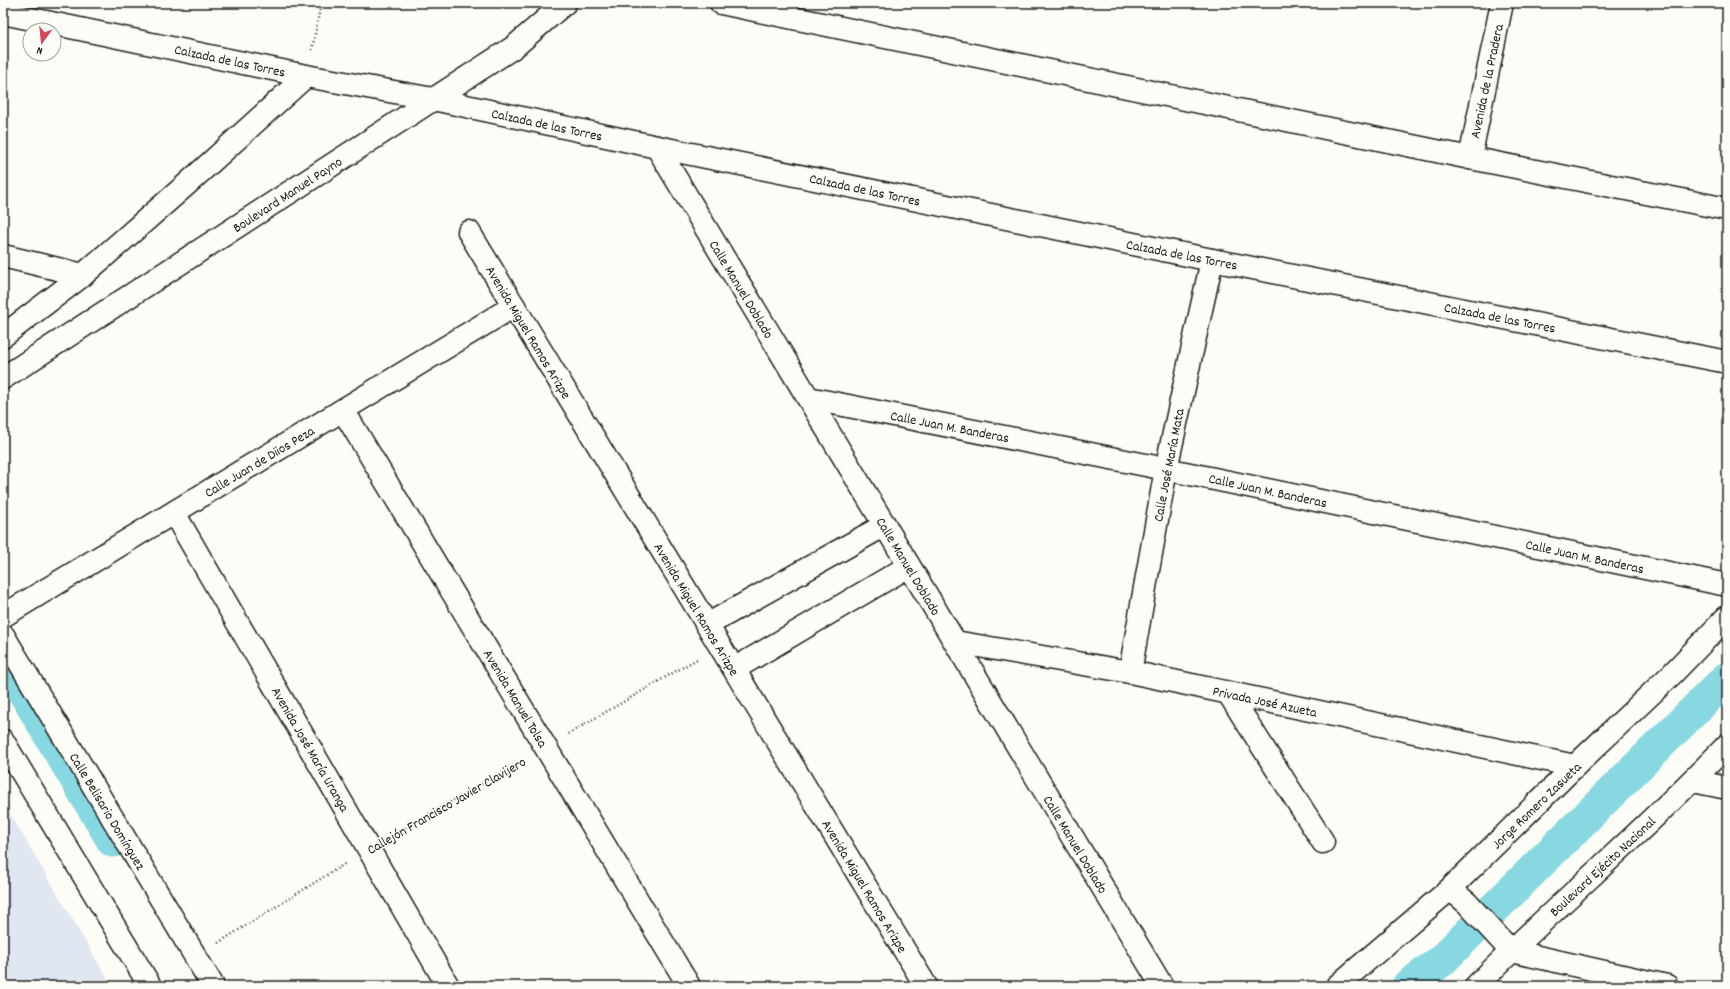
<svg xmlns="http://www.w3.org/2000/svg" width="1730" height="989" viewBox="0 0 1730 989" font-family="Dekko,sans-serif">
<style>
.built{fill:#e0e7f1}
.lines{fill:none;stroke-linecap:round;stroke-linejoin:round}
.canal{stroke:#87d8e0;stroke-width:33}
.minor-casing{stroke:#1c1c1c;stroke-width:25}
.primary-casing{stroke:#1c1c1c;stroke-width:25}
.path{stroke:#1c1c1c;stroke-width:2.5;stroke-dasharray:1 3;stroke-linecap:butt}
.minor{stroke:#fdfcf7;stroke-width:22}
.primary{stroke:#fdfcf7;stroke-width:22}
.labels{text-anchor:middle;stroke-width:3;stroke-linejoin:round;paint-order:stroke}
.street-label{font-size:14px;fill:#1c1c1c;stroke:#fdfcf7}
</style>
<rect width="100%" height="100%" fill="#fdfcf7"/>
<filter id="ink" filterUnits="userSpaceOnUse"><feTurbulence type="fractalNoise" baseFrequency=".025" numOctaves="2"/><feDisplacementMap in="SourceGraphic" scale="8" xChannelSelector="R" yChannelSelector="G"/><feConvolveMatrix kernelMatrix="1 2 1 2 8 2 1 2 1" color-interpolation-filters="sRGB"/></filter>
<g filter="url(#ink)">
<polygon class="built" points="3,802 112,986 3,986"/>
<g class="lines">
<g class="canal">
<polyline points="3,657 113,841"/>
<polyline points="1408,986 1440,962 1727,678"/>
</g>
<g class="minor-casing">
<g id="minor">
<polyline points="657,147 1162,986"/>
<polyline points="1470,158 1502,3"/>
<polyline points="469,232 926,986"/>
<polyline points="3,256 83,275"/>
<polyline points="3,336 83,275 187,184 306,76"/>
<polyline points="3,378 514,47 565,3"/>
<polyline points="808,398 1166,469 1727,585"/>
<polyline points="343,410 689,986"/>
<polyline points="174,513 448,986"/>
<polyline points="3,616 514,306"/>
<polyline points="707,625 885,525"/>
<polyline points="3,635 213,986"/>
<polyline points="955,642 1130,672 1575,766"/>
<polyline points="734,669 909,566"/>
<polyline points="1130,672 1166,469 1212,260"/>
<polyline points="1229,694 1323,842"/>
<polyline points="3,741 150,986"/>
<polyline points="1693,781 1727,788"/>
<polyline points="1450,889 1467,903 1511,951 1667,986"/>
<polyline points="1337,986 1450,889 1575,766 1672,674 1727,617"/>
<path d="M 1476,986 C 1558,903 1647,829 1727,745"/>
</g>
</g>
<g class="primary-casing">
<g id="primary">
<polyline points="721,3 1470,158 1727,209"/>
<polyline points="3,13 306,76 433,99 657,147 1212,260 1727,362"/>
</g>
</g>
<g class="path">
<polyline points="312,50 321,3"/>
<polyline points="568,734 697,659"/>
<polyline points="391,836 522,761"/>
<polyline points="218,943 346,863"/>
</g>
<use href="#minor" class="minor"/>
<use href="#primary" class="primary"/>
</g>
</g>
<g class="labels">
<g class="street-label">
<text transform="translate(230 60) rotate(12)" y="5">Calzada de las Torres</text>
<text transform="translate(1486 81) rotate(-78)" y="5">Avenida de la Pradera</text>
<text transform="translate(547 124) rotate(12)" y="5">Calzada de las Torres</text>
<text transform="translate(865 189) rotate(12)" y="5">Calzada de las Torres</text>
<text transform="translate(287 194) rotate(-33)" y="5">Boulevard Manuel Payno</text>
<text transform="translate(1182 254) rotate(11)" y="5">Calzada de las Torres</text>
<text transform="translate(742 289) rotate(59)" y="5">Calle Manuel Doblado</text>
<text transform="translate(1500 317) rotate(11)" y="5">Calzada de las Torres</text>
<text transform="translate(529 332) rotate(59)" y="5">Avenida Miguel Ramos Arizpe</text>
<text transform="translate(950 426) rotate(11)" y="5">Calle Juan M. Banderas</text>
<text transform="translate(259 461) rotate(-31)" y="5">Calle Juan de Diios Peza</text>
<text transform="translate(1168 465) rotate(-79)" y="5">Calle José María Mata</text>
<text transform="translate(1268 490) rotate(12)" y="5">Calle Juan M. Banderas</text>
<text transform="translate(1585 556) rotate(12)" y="5">Calle Juan M. Banderas</text>
<text transform="translate(909 566) rotate(59)" y="5">Calle Manuel Doblado</text>
<text transform="translate(697 609) rotate(59)" y="5">Avenida Miguel Ramos Arizpe</text>
<text transform="translate(516 698) rotate(59)" y="5">Avenida Manuel Tolsa</text>
<text transform="translate(1265 701) rotate(12)" y="5">Privada José Azueta</text>
<text transform="translate(311 749) rotate(60)" y="5">Avenida José María Uranga</text>
<text transform="translate(446 805) rotate(-30)" y="5">Callejón Francisco Javier Clavijero</text>
<text transform="translate(1536 805) rotate(-44)" y="5">Jorge Romero Zasueta</text>
<text transform="translate(108 811) rotate(59)" y="5">Calle Belisario Domínguez</text>
<text transform="translate(1076 844) rotate(59)" y="5">Calle Manuel Doblado</text>
<text transform="translate(1602 866) rotate(-43)" y="5">Boulevard Ejécito Nacional</text>
<text transform="translate(865 886) rotate(59)" y="5">Avenida Miguel Ramos Arizpe</text>
</g>
</g>
<rect width="1730" height="989" fill="none" stroke="#fdfcf7" stroke-width="16"/>
<rect x="8" y="8" width="1714" height="973" fill="none" stroke="#1c1c1c" stroke-width="1.5" filter="url(#ink)"/>
<g transform="translate(42 42) rotate(195)"><circle r="19" fill="#fdfcf7" stroke="#a3a29f"/>
<path d="M0-3L7 15L0 10L-7 15Z" fill="#d1495b"/>
<text y="-6" font-size="11" font-weight="bold" text-anchor="middle" fill="#1c1c1c">N</text>
</g>
</svg>
